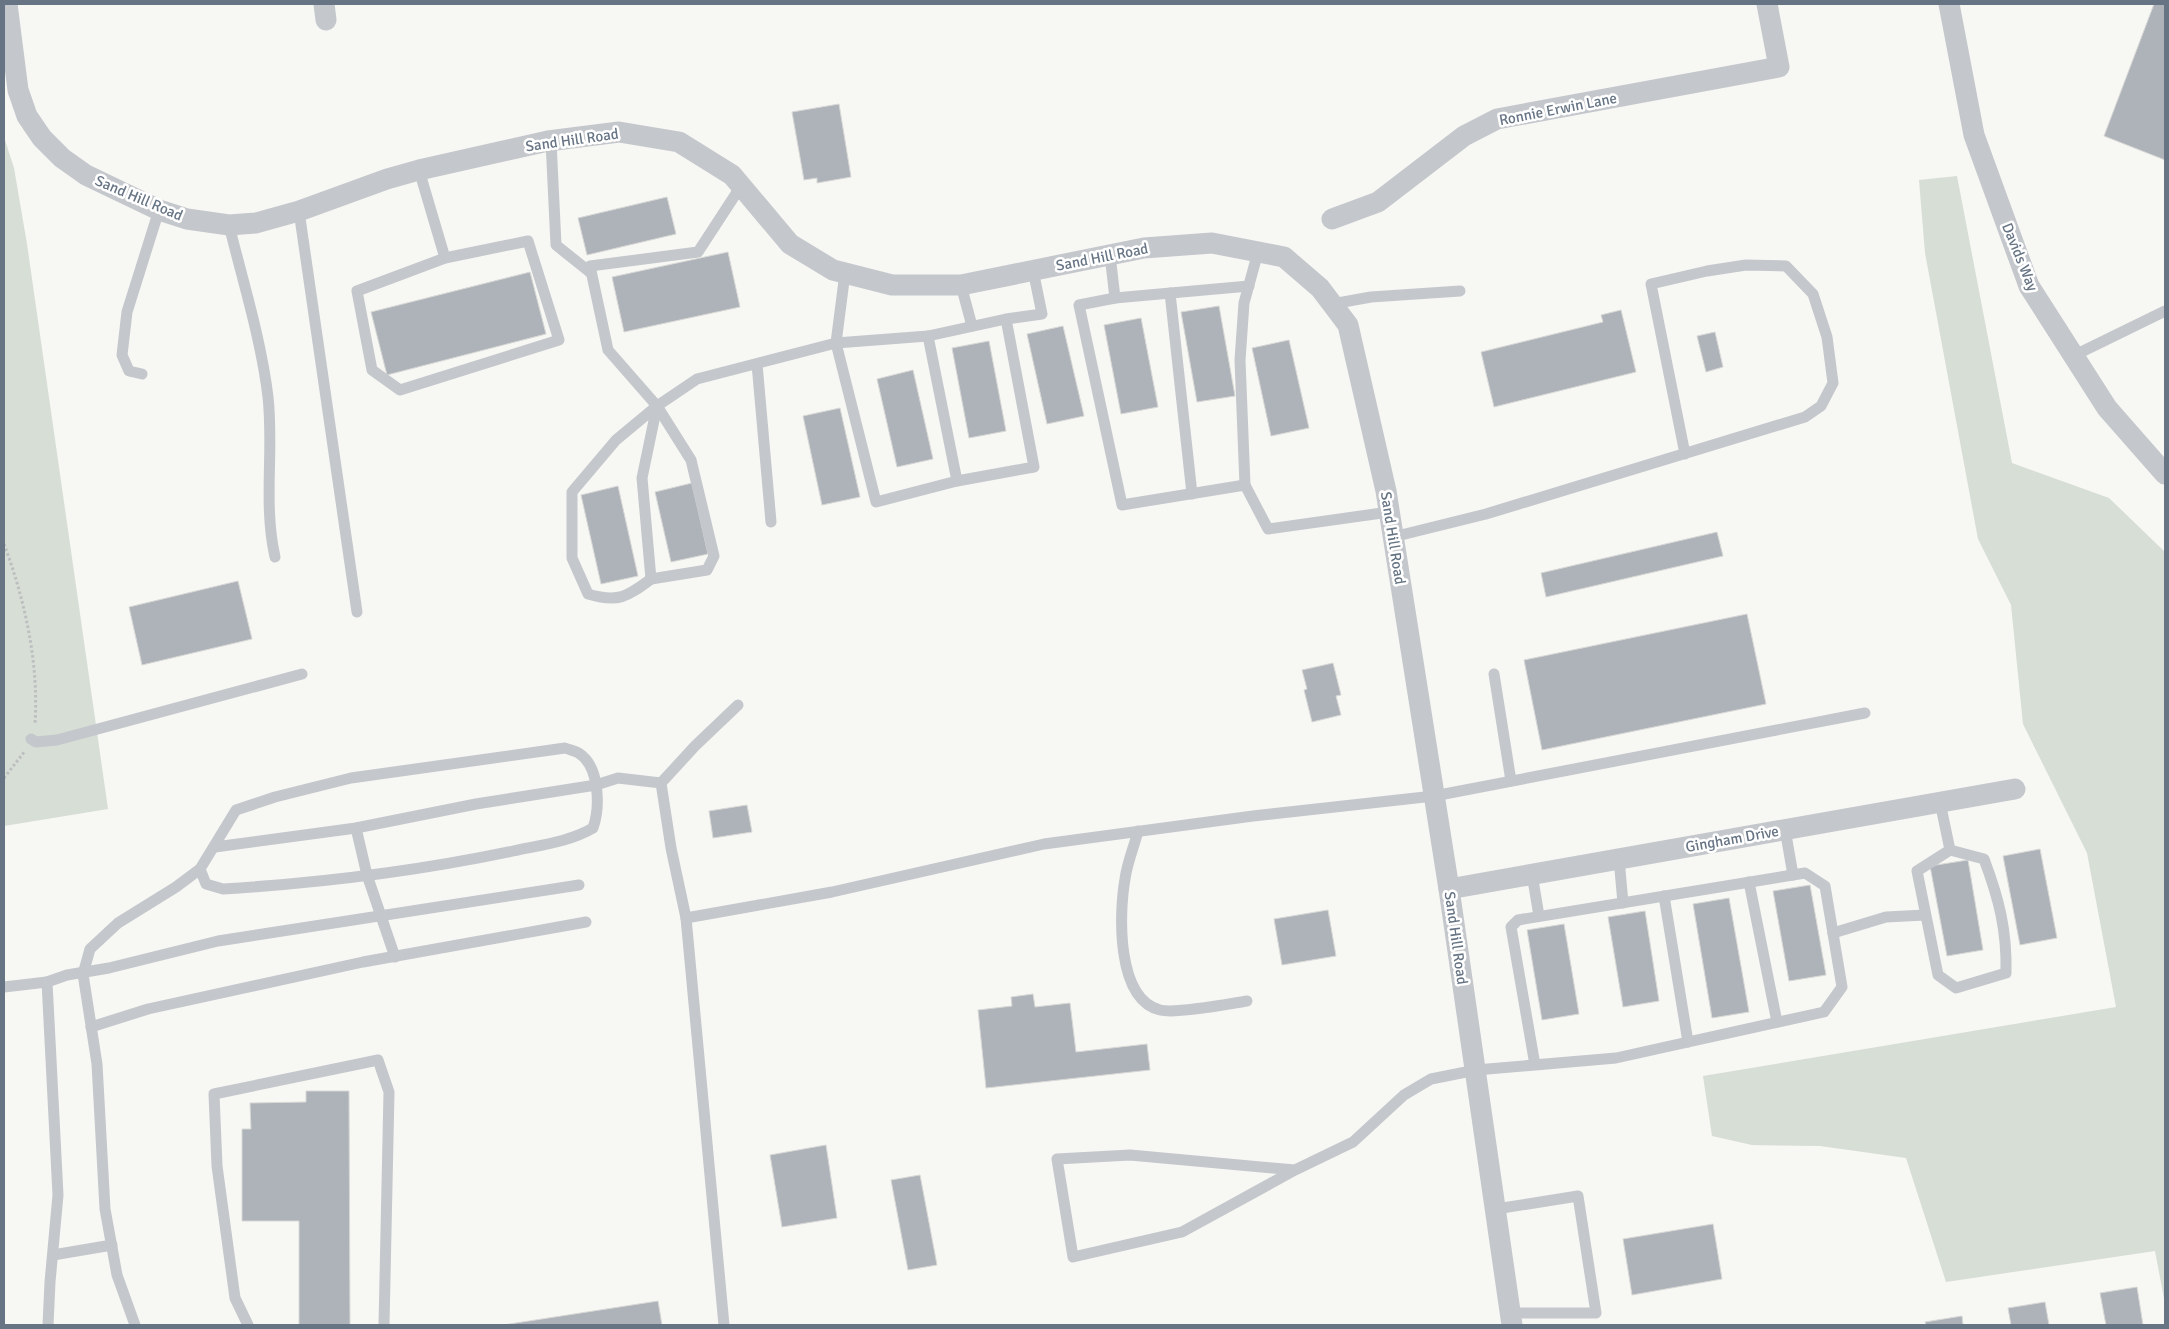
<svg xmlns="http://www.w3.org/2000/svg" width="2169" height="1329" viewBox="0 0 2169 1329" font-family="Signika,sans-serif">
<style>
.green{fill:#d7ded5}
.building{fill:#adb3b9;stroke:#d8d8d6}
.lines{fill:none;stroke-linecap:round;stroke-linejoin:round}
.path{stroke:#bcbec0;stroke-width:3;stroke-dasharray:2.5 2.5;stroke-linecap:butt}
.service{stroke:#c4c7cb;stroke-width:11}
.minor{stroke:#c4c7cb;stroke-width:21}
.labels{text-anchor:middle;stroke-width:5;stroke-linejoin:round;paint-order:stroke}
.street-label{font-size:15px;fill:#667484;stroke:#fff}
</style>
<rect width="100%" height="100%" fill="#f7f7f4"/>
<g class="green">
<polygon points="4,137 14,168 27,244 108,809 4,826"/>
<polygon points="1957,176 2012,463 2109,498 2165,552 2165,1304 2155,1251 1946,1282 1906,1158 1820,1146 1752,1145 1712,1136 1703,1076 2116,1007 2087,853 2023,724 2011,605 1978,539 1925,253 1919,180"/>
</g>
<g class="building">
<polygon points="2154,4 2165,4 2165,160 2104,136"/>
<polygon points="839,104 851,177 817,183 817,178 804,180 792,112"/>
<polygon points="667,197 676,234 587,255 578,218"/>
<polygon points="728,252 740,307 624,332 612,277"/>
<polygon points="530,272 546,334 387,375 371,312"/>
<polygon points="1219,306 1235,396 1197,402 1181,312"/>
<polygon points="1621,310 1636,372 1494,407 1481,352 1603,322 1601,315"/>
<polygon points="1141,318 1158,407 1121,414 1104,325"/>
<polygon points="1063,326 1084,416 1047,424 1027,334"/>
<polygon points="1715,332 1723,367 1706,372 1697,336"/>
<polygon points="1289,340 1309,428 1271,436 1252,348"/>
<polygon points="989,341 1006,431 969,438 952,348"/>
<polygon points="913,370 933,459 897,467 877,379"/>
<polygon points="840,408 860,497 822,505 803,416"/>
<polygon points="692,483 708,554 671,562 655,492"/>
<polygon points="618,486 638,576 601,584 581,495"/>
<polygon points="1717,532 1723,556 1546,597 1541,573"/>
<polygon points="238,581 252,639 142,665 129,607"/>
<polygon points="1747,614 1766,704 1542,750 1524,660"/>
<polygon points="1333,663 1341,695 1336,696 1341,715 1312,722 1304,690 1307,689 1302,670"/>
<polygon points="747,805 752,832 713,838 709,811"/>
<polygon points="2040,849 2057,938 2020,945 2003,856"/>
<polygon points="1968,860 1983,950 1947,956 1930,866"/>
<polygon points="1810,885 1826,975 1789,981 1773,891"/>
<polygon points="1729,898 1749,1012 1712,1018 1693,904"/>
<polygon points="1328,910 1336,956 1282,965 1274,919"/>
<polygon points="1645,911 1659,1001 1623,1007 1608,917"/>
<polygon points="1564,924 1579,1014 1542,1020 1527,930"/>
<polygon points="1033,994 1035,1007 1070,1003 1076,1052 1147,1044 1150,1070 986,1088 978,1010 1012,1006 1011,997"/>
<polygon points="306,1091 349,1091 350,1325 299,1325 299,1221 242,1221 242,1129 251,1129 250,1103 306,1102"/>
<polygon points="826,1145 837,1218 782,1227 770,1155"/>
<polygon points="920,1175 937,1265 908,1270 891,1180"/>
<polygon points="1713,1224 1722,1279 1632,1295 1623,1239"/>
<polygon points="2137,1287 2143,1325 2106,1325 2100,1293"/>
<polygon points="658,1301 662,1325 503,1325"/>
<polygon points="2045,1302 2049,1325 2011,1325 2008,1308"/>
<polygon points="1962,1316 1963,1325 1926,1325 1925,1322"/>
</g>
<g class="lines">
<g class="path">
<path d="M 4,544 C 25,600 39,664 35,724"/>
<polyline points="4,778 25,751"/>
</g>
<g class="service">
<polyline points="551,141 556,245 591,273"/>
<polyline points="419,170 445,258 528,241 559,340 400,390 372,370 357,291 445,258"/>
<polyline points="741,186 698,252 590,266 608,350 657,406 697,379 836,343 928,336"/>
<polyline points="299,211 357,612"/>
<path d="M 229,225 C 243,282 261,339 268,397 C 274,450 263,504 275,557"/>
<polyline points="1110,255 1115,298 1079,305 1122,505 1245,485 1268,529 1389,512"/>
<polyline points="845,273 836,343 876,502 957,481"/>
<polyline points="961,285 972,326"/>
<polyline points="1170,293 1192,494"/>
<polyline points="1115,298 1249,286"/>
<polyline points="1332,304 1371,297 1460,291"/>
<polyline points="1006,319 928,336 957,481 1034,467 1006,319 1042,314 1033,270"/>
<polyline points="2073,356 2165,311"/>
<polyline points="757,364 771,522"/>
<polyline points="142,374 129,371 122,355 127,312 159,210"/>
<path d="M 657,406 L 642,478 L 651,579 C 627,597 618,603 588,594 L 572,558 L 572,492 L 616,440 Z"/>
<polyline points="1245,485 1240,360 1244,303 1258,252"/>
<polyline points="1393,537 1486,514 1805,417 1821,406 1833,383 1827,337 1813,294 1786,266 1746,265 1707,271 1651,284 1685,454"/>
<polyline points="651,579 707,570 714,556 691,460 657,406"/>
<polyline points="1494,674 1511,781"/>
<polyline points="31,739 36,742 57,740 302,674"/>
<path d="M 1940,802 L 1950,850 L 1984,859 C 1999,899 2007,930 2006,973 L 1956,988 L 1938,975 L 1917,871 L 1950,850"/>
<polyline points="356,828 367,875 395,957"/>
<polyline points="1785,829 1793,875"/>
<path d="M 1138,831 C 1134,847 1127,863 1125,879 C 1119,913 1116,999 1160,1010 C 1176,1014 1228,1004 1247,1001"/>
<polyline points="215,847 356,828 476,804 596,785 618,778 661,783"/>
<polyline points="1619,859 1623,903"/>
<polyline points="1532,874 1539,916"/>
<polyline points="1749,882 1777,1022"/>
<polyline points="1664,896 1688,1042"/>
<polyline points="686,918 671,848 661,783 695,746 738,705"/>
<polyline points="1833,933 1886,917 1925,915"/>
<polyline points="4,987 47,982"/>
<polyline points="91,1027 148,1009 363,962 586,922"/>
<polyline points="1295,1170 1182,1232 1073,1257 1057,1159 1130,1155 1295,1170 1353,1142 1404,1095 1431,1079 1476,1070 1616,1058 1824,1012 1842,987 1825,886 1805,873 1518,920 1511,927 1535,1065"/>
<polyline points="1496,1209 1578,1196 1596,1313 1511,1313"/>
<polyline points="53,1255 112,1245"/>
<polyline points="48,1325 50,1282 58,1195 47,982 67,975 109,968 218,941 579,885"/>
<path d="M 135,1325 L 117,1275 L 105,1209 L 97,1064 L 83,974 L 90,949 L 118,923 L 176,887 L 200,869 L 236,810 L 275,797 L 351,778 L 565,748 C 570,750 576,751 580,754 C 600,768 600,808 593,828 C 569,842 540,845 513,851 C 418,871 320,883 223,889 L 206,884 L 200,869"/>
<polyline points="248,1325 235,1298 217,1166 214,1094 378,1060 389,1092 384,1325"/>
<polyline points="724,1325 686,918 832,892 1044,844 1253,816 1434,796 1865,713"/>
</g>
<g class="minor">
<polyline points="7,4 18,90 27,116 42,138 62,158 86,175 159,210 187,219 229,225 256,223 299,211 387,179 419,170 548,141 619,132 679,142 732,175 790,244 833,270 892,285 961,285 1144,248 1212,243 1284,257 1320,288 1348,325 1386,491 1449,889 1512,1325"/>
<polyline points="324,4 326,20"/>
<polyline points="1949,4 1974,135 2029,286 2107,408 2165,474"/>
<polyline points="1332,219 1378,202 1464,136 1497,119 1779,67 1767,4"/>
<polyline points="1449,889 2015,789"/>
</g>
</g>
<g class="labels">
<g class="street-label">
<text transform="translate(1558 109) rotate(-11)" y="5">Ronnie Erwin Lane</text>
<text transform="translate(572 140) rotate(-8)" y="5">Sand Hill Road</text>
<text transform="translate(139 198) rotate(23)" y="5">Sand Hill Road</text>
<text transform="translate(1102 257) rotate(-11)" y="5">Sand Hill Road</text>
<text transform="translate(2020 257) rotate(68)" y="5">Davids Way</text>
<text transform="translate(1393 538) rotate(81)" y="5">Sand Hill Road</text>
<text transform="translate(1732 839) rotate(-10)" y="5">Gingham Drive</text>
<text transform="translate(1456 938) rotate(82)" y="5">Sand Hill Road</text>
</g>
</g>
<rect width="2169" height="1329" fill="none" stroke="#667484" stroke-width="10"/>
</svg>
